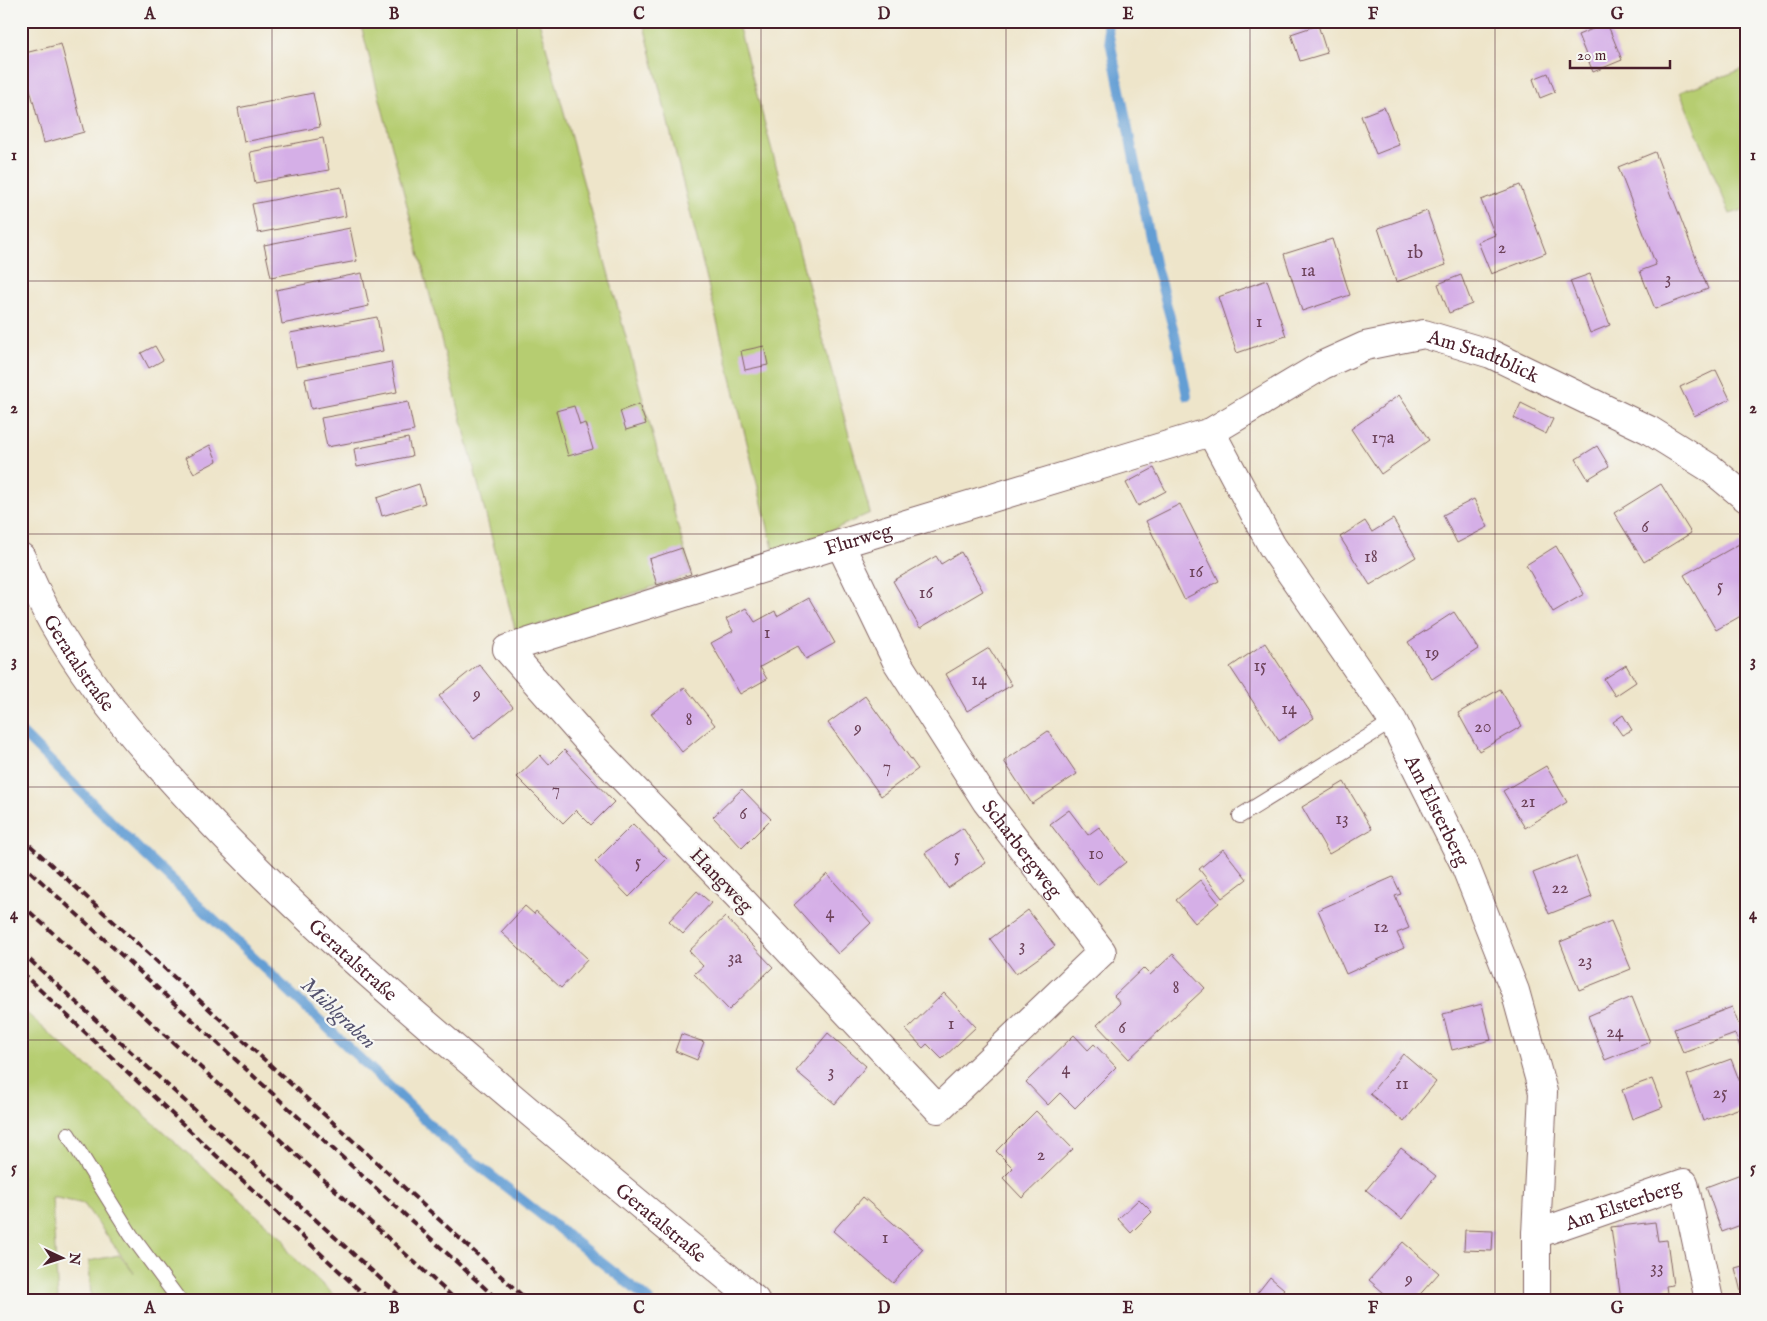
<svg xmlns="http://www.w3.org/2000/svg" width="1767" height="1321" viewBox="0 0 1767 1321" font-family="'IM FELL English',serif">
<style>
.green{fill:#b6cd71;stroke:#80764e}
.lines{fill:none;stroke-linecap:round;stroke-linejoin:round}
.stream{stroke:#649ed4;stroke-width:10}
.building{fill:#d5afe7}
.service-casing{stroke:#836463;stroke-width:16}
.minor-casing{stroke:#836463;stroke-width:30}
.tertiary-casing{stroke:#836463;stroke-width:30}
.service{stroke:#fff;stroke-width:14}
.minor{stroke:#fff;stroke-width:28}
.tertiary{stroke:#fff;stroke-width:28}
.rail{stroke:#4a1f2b;stroke-width:4;stroke-dasharray:8 4;stroke-linecap:butt}
.grid{fill:none;stroke:#4a1f2b;stroke-width:1;stroke-opacity:0.55}
.labels{text-anchor:middle;stroke-width:4.5;stroke-linejoin:round;paint-order:stroke}
.number-label{font-size:18px;fill:#6d435a}
.street-label{font-size:20px;fill:#4a1f2b;stroke:#f6f6f2}
.water-label{font-size:21px;font-style:italic;fill:#54526f;stroke:#f6f6f2}
.neatline{fill:none;stroke:#4a1f2b;stroke-width:2}
.grid-label{font-size:16px;text-anchor:middle;font-weight:bold;fill:#4a1f2b}
</style>
<rect width="100%" height="100%" fill="#f6f6f2"/>
<filter id="ink" filterUnits="userSpaceOnUse"><feTurbulence type="fractalNoise" baseFrequency=".02" numOctaves="2"/><feDisplacementMap in="SourceGraphic" scale="10" xChannelSelector="R" yChannelSelector="G"/><feConvolveMatrix kernelMatrix="1 2 1 2 8 2 1 2 1" color-interpolation-filters="sRGB"/></filter>
<filter id="wash" filterUnits="userSpaceOnUse"><feTurbulence type="fractalNoise" baseFrequency=".0096" numOctaves="4" result="noise"/><feDisplacementMap in="SourceGraphic" scale="20" xChannelSelector="R" yChannelSelector="G"/><feGaussianBlur stdDeviation="1.12" result="paint"/><feColorMatrix in="noise" values="0 0 0 0 0 0 0 0 0 0 0 0 0 0 0 0 0 1.4 0 .05"/><feComposite in="paint" operator="in"/></filter>
<g filter="url(#wash)">
<rect width="100%" height="100%" fill="#eee5ca"/>
<g class="green">
<polygon points="360,21 539,21 691,574 516,633"/>
<polygon points="643,21 737,21 870,513 775,556"/>
<polygon points="1746,68 1746,209 1730,214 1680,92"/>
<polygon points="21,1008 79,1060 99,1074 284,1240 288,1252 339,1300 91,1300 89,1261 119,1255 134,1273 84,1204 52,1197 58,1300 21,1300"/>
</g>
<g class="lines">
<g class="stream">
<polyline points="1106,21 1155,263 1175,335 1187,396"/>
<polyline points="21,732 142,852 445,1139 649,1300"/>
</g>
</g>
<g id="blocks">
<g class="building">
<polygon points="1231,21 1244,21 1245,24 1233,27"/>
<polygon points="1607,23 1622,60 1593,72 1578,35"/>
<polygon points="1318,25 1327,53 1300,61 1291,34"/>
<polygon points="61,44 84,132 44,143 21,54"/>
<polygon points="1548,73 1555,92 1540,98 1533,79"/>
<polygon points="313,93 320,127 244,142 238,108"/>
<polygon points="1384,107 1399,145 1376,154 1361,116"/>
<polygon points="323,138 329,170 255,183 250,152"/>
<polygon points="1655,152 1708,289 1655,309 1640,271 1656,265 1618,167"/>
<polygon points="1520,185 1546,253 1491,274 1478,242 1495,235 1481,200"/>
<polygon points="341,187 346,216 258,233 252,204"/>
<polygon points="1427,211 1446,265 1396,282 1378,228"/>
<polygon points="350,228 357,261 271,277 264,245"/>
<polygon points="1332,239 1350,295 1302,311 1284,254"/>
<polygon points="362,273 369,306 282,324 276,290"/>
<polygon points="1590,274 1610,325 1590,333 1570,281"/>
<polygon points="1461,275 1472,304 1449,313 1438,284"/>
<polygon points="1267,280 1286,336 1237,353 1218,297"/>
<polygon points="377,317 383,351 296,367 290,333"/>
<polygon points="155,346 163,360 149,368 141,353"/>
<polygon points="764,346 768,365 745,370 741,351"/>
<polygon points="391,362 397,392 311,409 305,379"/>
<polygon points="1716,370 1730,399 1694,416 1680,387"/>
<polygon points="1399,395 1429,440 1381,474 1351,429"/>
<polygon points="408,402 414,431 327,447 321,418"/>
<polygon points="1521,403 1553,419 1546,434 1514,418"/>
<polygon points="639,404 646,424 626,430 620,411"/>
<polygon points="574,406 580,425 585,423 593,449 568,456 556,411"/>
<polygon points="408,438 412,456 357,467 354,449"/>
<polygon points="210,445 217,461 194,473 185,458"/>
<polygon points="1597,446 1609,466 1588,479 1576,459"/>
<polygon points="1154,468 1166,491 1138,506 1126,483"/>
<polygon points="419,484 425,503 382,516 377,498"/>
<polygon points="1661,484 1691,533 1644,562 1614,513"/>
<polygon points="1474,499 1488,527 1457,543 1443,515"/>
<polygon points="1180,504 1219,581 1184,599 1146,521"/>
<polygon points="1393,519 1416,557 1370,585 1340,537 1365,521 1372,532"/>
<polygon points="1741,543 1746,552 1746,613 1716,630 1684,575"/>
<polygon points="1556,546 1584,594 1553,612 1526,565"/>
<polygon points="682,548 691,574 657,585 649,559"/>
<polygon points="961,552 983,591 920,628 893,581 936,556 941,564"/>
<polygon points="809,598 835,643 806,659 798,646 760,667 767,679 740,694 711,643 733,631 726,619 746,608 755,622 775,611 777,616"/>
<polygon points="1454,612 1478,649 1432,679 1408,642"/>
<polygon points="1265,643 1314,718 1279,741 1230,667"/>
<polygon points="989,648 1012,685 967,711 946,674"/>
<polygon points="479,664 513,707 474,739 439,696"/>
<polygon points="1626,665 1636,682 1615,696 1604,679"/>
<polygon points="685,687 715,725 682,752 651,714"/>
<polygon points="1500,689 1522,726 1479,751 1458,713"/>
<polygon points="865,696 918,769 881,796 828,723"/>
<polygon points="1623,715 1632,730 1622,735 1613,722"/>
<polygon points="1048,731 1077,774 1032,804 1004,761"/>
<polygon points="564,750 614,802 591,825 576,810 563,823 517,777 540,755 549,765"/>
<polygon points="1546,766 1567,802 1525,828 1503,791"/>
<polygon points="1344,782 1372,829 1329,854 1302,807"/>
<polygon points="742,789 771,819 742,848 713,817"/>
<polygon points="1069,810 1088,835 1099,827 1126,862 1097,885 1050,824"/>
<polygon points="633,824 667,859 629,897 595,862"/>
<polygon points="963,828 986,863 948,888 925,853"/>
<polygon points="1223,849 1247,879 1222,898 1199,869"/>
<polygon points="1576,856 1592,897 1549,914 1533,873"/>
<polygon points="827,874 871,923 838,954 794,905"/>
<polygon points="1393,877 1401,894 1395,896 1409,928 1397,933 1404,948 1346,974 1318,910"/>
<polygon points="1200,880 1219,903 1195,923 1176,900"/>
<polygon points="697,891 711,903 683,934 669,921"/>
<polygon points="525,906 534,914 536,911 588,959 561,988 501,932"/>
<polygon points="1028,910 1055,946 1016,974 990,939"/>
<polygon points="725,917 773,967 729,1010 694,974 703,966 689,951"/>
<polygon points="1611,921 1631,969 1579,990 1560,942"/>
<polygon points="1173,954 1205,988 1129,1059 1097,1025 1120,1003 1114,996 1143,968 1150,975"/>
<polygon points="944,993 976,1027 942,1059 927,1044 923,1048 906,1030"/>
<polygon points="1632,997 1650,1042 1605,1060 1588,1016"/>
<polygon points="1482,1004 1491,1040 1452,1050 1443,1014"/>
<polygon points="1732,1007 1741,1031 1746,1029 1746,1053 1743,1054 1735,1034 1683,1053 1674,1029"/>
<polygon points="828,1033 866,1066 835,1104 796,1071"/>
<polygon points="681,1034 704,1042 697,1060 675,1051"/>
<polygon points="1074,1035 1088,1050 1094,1044 1116,1067 1075,1108 1060,1093 1048,1105 1026,1082"/>
<polygon points="1403,1054 1436,1082 1404,1122 1370,1094"/>
<polygon points="1731,1059 1746,1098 1746,1106 1703,1121 1687,1075"/>
<polygon points="1652,1079 1663,1107 1632,1119 1622,1090"/>
<polygon points="1036,1111 1073,1149 1022,1198 1003,1178 1013,1168 996,1151"/>
<polygon points="1401,1148 1436,1176 1402,1219 1366,1190"/>
<polygon points="1746,1172 1746,1223 1722,1232 1706,1187"/>
<polygon points="863,1197 923,1249 893,1283 833,1231"/>
<polygon points="1139,1199 1152,1212 1131,1233 1118,1219"/>
<polygon points="1655,1222 1658,1241 1667,1240 1673,1285 1666,1286 1668,1300 1621,1300 1611,1227"/>
<polygon points="1465,1230 1493,1231 1492,1251 1464,1250"/>
<polygon points="1403,1242 1439,1273 1415,1300 1392,1300 1369,1280"/>
<polygon points="1746,1265 1746,1300 1743,1300 1735,1268"/>
<polygon points="1270,1277 1284,1289 1275,1300 1252,1300"/>
</g>
</g>
</g>
<g filter="url(#ink)">
<use href="#blocks" fill-opacity="0" stroke="#836463" stroke-width="1"/>
<g class="lines">
<g class="service-casing">
<g id="service">
<polyline points="1240,816 1393,721"/>
<polyline points="68,1134 131,1235 179,1300"/>
</g>
</g>
<g class="minor-casing">
<g id="minor">
<path id="s1" d="M 1211,432 L 1272,546 L 1393,721 L 1464,863 L 1515,991 L 1543,1092 L 1536,1234 L 1536,1300"/>
<path id="s2" d="M 840,544 L 897,662 L 986,801 L 1102,952 L 938,1109 L 737,895 L 595,749 L 507,649 L 840,544 L 1211,432 L 1323,365 L 1365,346 L 1424,334 L 1491,354 L 1649,430 L 1710,468 L 1746,498"/>
<path id="s3" d="M 1536,1234 L 1684,1183 L 1709,1300"/>
</g>
</g>
<g class="tertiary-casing">
<g id="tertiary">
<path id="s4" d="M 21,557 C 59,652 124,729 193,803 C 267,883 348,957 431,1028 C 538,1120 646,1210 755,1300"/>
</g>
</g>
<use href="#service" class="service"/>
<use href="#minor" class="minor"/>
<use href="#tertiary" class="tertiary"/>
<g class="rail">
<polyline points="21,837 527,1300"/>
<polyline points="21,863 498,1300"/>
<polyline points="21,904 456,1300"/>
<polyline points="21,952 404,1300"/>
<polyline points="21,972 370,1300"/>
</g>
</g>
</g>
<path class="grid" d="M 272,21 L 272,1300M 517,21 L 517,1300M 761,21 L 761,1300M 1006,21 L 1006,1300M 1250,21 L 1250,1300M 1495,21 L 1495,1300M 21,281 L 1746,281M 21,534 L 1746,534M 21,787 L 1746,787M 21,1040 L 1746,1040"/>
<g class="labels">
<g class="number-label">
<text x="1502" y="253">2</text>
<text x="1415" y="258">1b</text>
<text x="1308" y="276">1a</text>
<text x="1668" y="284">3</text>
<text x="1259" y="327">1</text>
<text x="1383" y="443">17a</text>
<text x="1645" y="532">6</text>
<text x="1371" y="562">18</text>
<text x="1196" y="577">16</text>
<text x="1720" y="591">5</text>
<text x="926" y="598">16</text>
<text x="767" y="638">1</text>
<text x="1432" y="658">19</text>
<text x="1260" y="671">15</text>
<text x="979" y="685">14</text>
<text x="477" y="699">9</text>
<text x="1289" y="714">14</text>
<text x="689" y="725">8</text>
<text x="1483" y="732">20</text>
<text x="858" y="733">9</text>
<text x="887" y="772">7</text>
<text x="556" y="795">7</text>
<text x="1528" y="807">21</text>
<text x="743" y="819">6</text>
<text x="1342" y="824">13</text>
<text x="1096" y="859">10</text>
<text x="957" y="861">5</text>
<text x="638" y="867">5</text>
<text x="1560" y="893">22</text>
<text x="830" y="918">4</text>
<text x="1381" y="932">12</text>
<text x="1022" y="951">3</text>
<text x="735" y="963">3a</text>
<text x="1585" y="966">23</text>
<text x="1176" y="993">8</text>
<text x="951" y="1029">1</text>
<text x="1122" y="1033">6</text>
<text x="1615" y="1037">24</text>
<text x="1066" y="1074">4</text>
<text x="831" y="1077">3</text>
<text x="1402" y="1089">11</text>
<text x="1720" y="1098">25</text>
<text x="1041" y="1160">2</text>
<text x="885" y="1243">1</text>
<text x="1657" y="1273">33</text>
<text x="1409" y="1284">9</text>
</g>
<g class="street-label">
<text dy="7" stroke="none"><textPath href="#s2" startOffset="2381">Am Stadtblick</textPath></text>
<text dy="7" stroke="none"><textPath href="#s2" startOffset="1712">Flurweg</textPath></text>
<text dy="7" stroke="none"><textPath href="#s4" startOffset="121">Geratalstraße</textPath></text>
<text dy="7" stroke="none"><textPath href="#s1" startOffset="442">Am Elsterberg</textPath></text>
<text dy="7" stroke="none"><textPath href="#s2" startOffset="356">Scharbergweg</textPath></text>
<text transform="translate(722 880) rotate(46)" y="7">Hangweg</text>
<text dy="7" stroke="none"><textPath href="#s4" startOffset="526">Geratalstraße</textPath></text>
<text dy="7" stroke="none"><textPath href="#s3" startOffset="92">Am Elsterberg</textPath></text>
<text dy="7" stroke="none"><textPath href="#s4" startOffset="931">Geratalstraße</textPath></text>
</g>
<g class="water-label">
<text transform="translate(339 1013) rotate(43)" y="7">Mühlgraben</text>
</g>
</g>
<rect width="1767" height="1321" fill="none" stroke="#f6f6f2" stroke-width="55"/>
<g transform="translate(62 1258) rotate(94)" stroke="#f6f6f2" stroke-width="4" paint-order="stroke">
<path d="M0-4L9 19L0 12L-9 19Z" fill="#4a1f2b"/>
<text y="-8" font-size="14" font-weight="bold" text-anchor="middle" fill="#4a1f2b">N</text>
</g>
<path d="M1570 60v8h100v-8" fill="none" stroke="#4a1f2b" stroke-width="2.5"/>
<text x="1577" y="60" font-size="15" fill="#4a1f2b" stroke="#f6f6f2" stroke-width="4" paint-order="stroke">20 m</text>
<rect x="28" y="28" width="1712" height="1266" class="neatline"/>
<g class="grid-label">
<text x="150" y="19">A</text>
<text x="394" y="19">B</text>
<text x="639" y="19">C</text>
<text x="884" y="19">D</text>
<text x="1128" y="19">E</text>
<text x="1373" y="19">F</text>
<text x="1617" y="19">G</text>
<text x="14" y="160">1</text>
<text x="1753" y="160">1</text>
<text x="14" y="413">2</text>
<text x="1753" y="413">2</text>
<text x="14" y="666">3</text>
<text x="1753" y="666">3</text>
<text x="14" y="919">4</text>
<text x="1753" y="919">4</text>
<text x="14" y="1173">5</text>
<text x="1753" y="1173">5</text>
<text x="150" y="1313">A</text>
<text x="394" y="1313">B</text>
<text x="639" y="1313">C</text>
<text x="884" y="1313">D</text>
<text x="1128" y="1313">E</text>
<text x="1373" y="1313">F</text>
<text x="1617" y="1313">G</text>
</g>
</svg>
